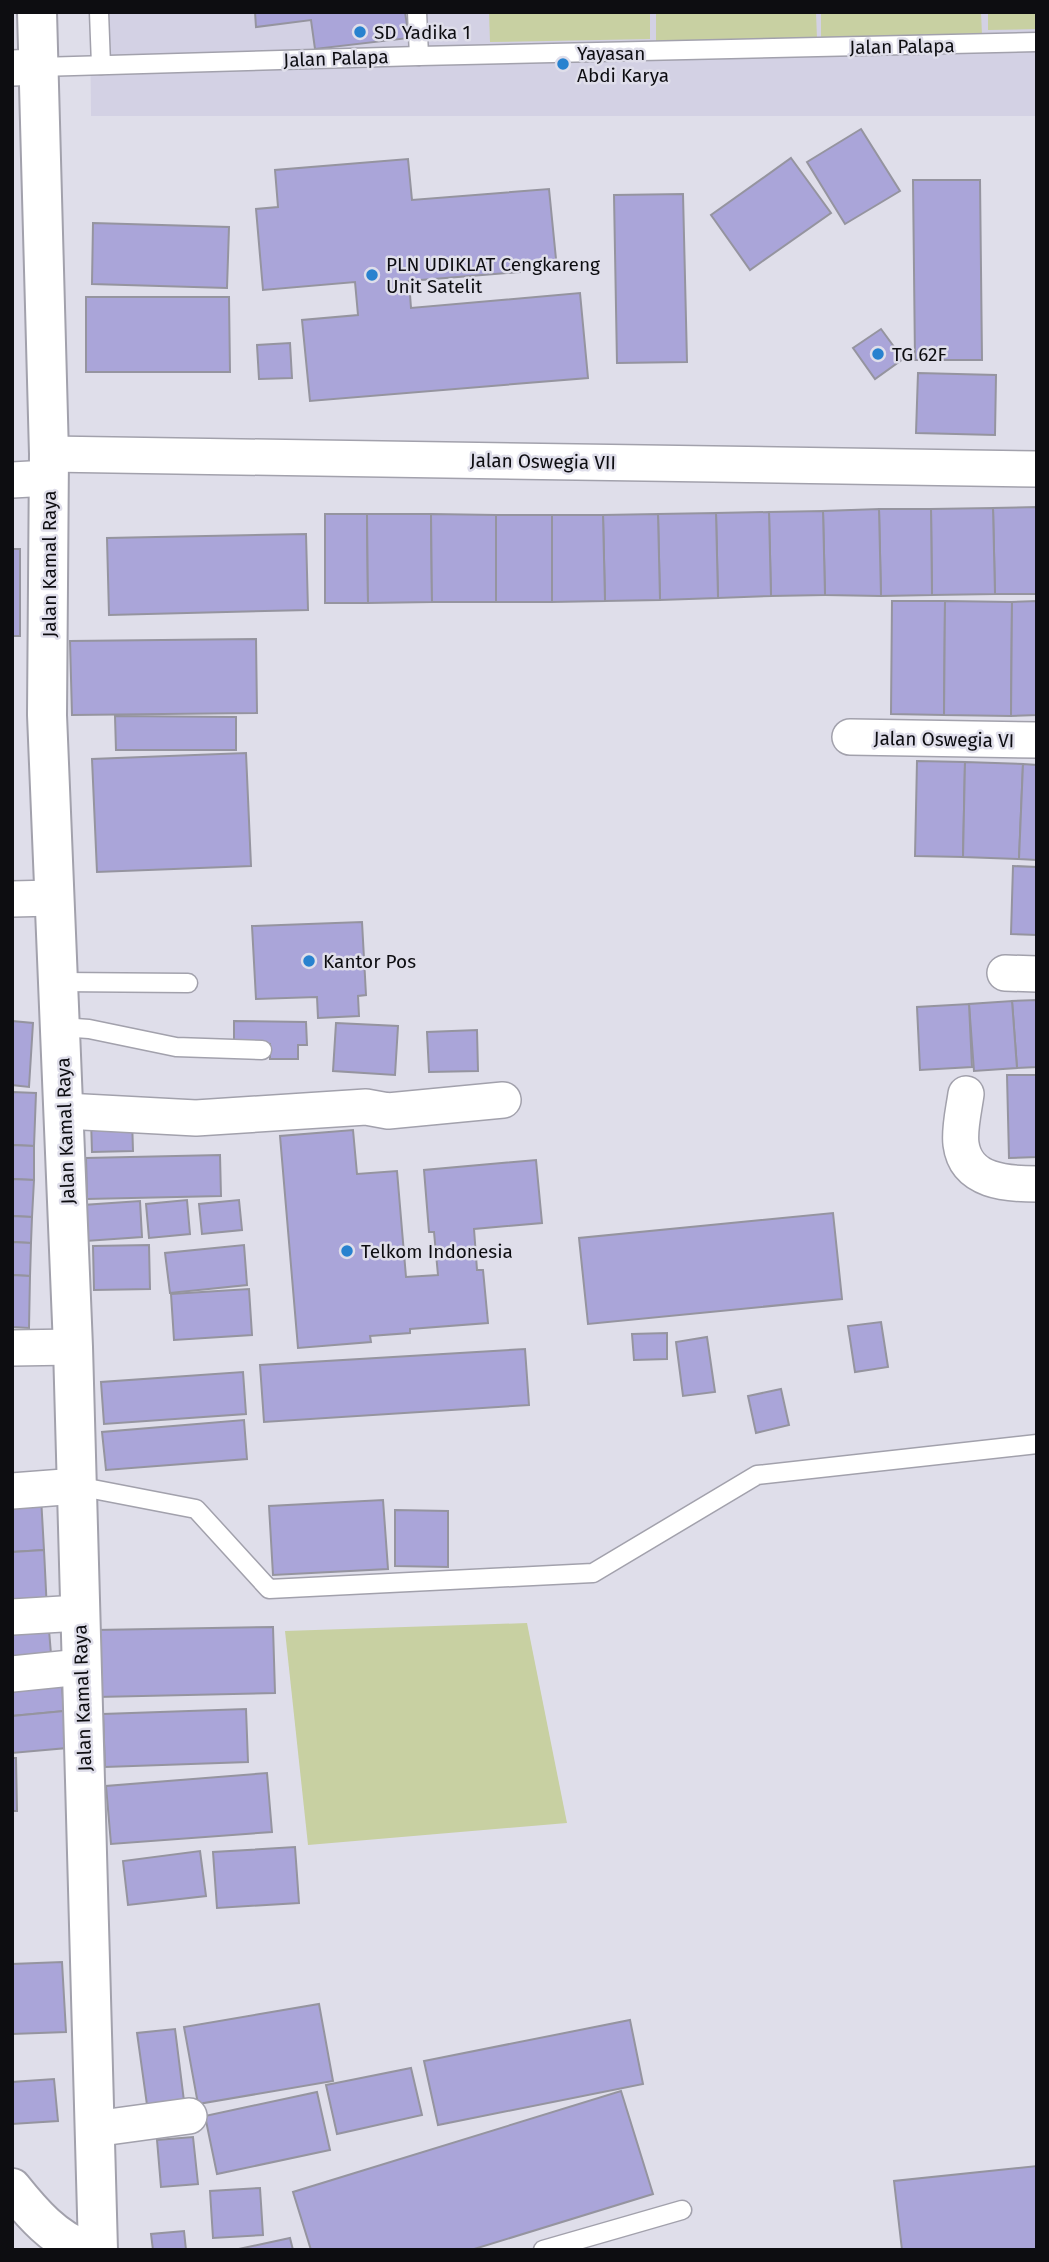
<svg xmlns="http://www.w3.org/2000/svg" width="1049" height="2262" viewBox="0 0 1049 2262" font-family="'Fira Sans',sans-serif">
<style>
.built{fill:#d3d1e4}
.green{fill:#c8d0a2}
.building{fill:#aaa5d9;stroke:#95949f;stroke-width:2}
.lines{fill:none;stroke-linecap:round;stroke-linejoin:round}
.lane-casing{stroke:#a2a1ac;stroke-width:21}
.street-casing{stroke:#a2a1ac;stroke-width:38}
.secondary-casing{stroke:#a2a1ac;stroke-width:42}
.lane{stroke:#fff;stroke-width:18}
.street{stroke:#fff;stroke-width:35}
.secondary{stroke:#fff;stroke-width:38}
.poi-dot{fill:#2882cf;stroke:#dfdeea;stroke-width:2.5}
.labels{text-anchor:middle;stroke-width:5;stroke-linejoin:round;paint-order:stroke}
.poi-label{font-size:19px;fill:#0d0d11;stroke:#dfdeea;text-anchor:start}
.street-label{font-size:19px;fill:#0d0d11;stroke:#dfdeea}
</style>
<rect width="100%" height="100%" fill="#dfdeea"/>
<polygon class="built" points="90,12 1037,12 1037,116 91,116"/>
<g class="green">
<polygon points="489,12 650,12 650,39 490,42"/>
<polygon points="656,12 816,12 817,39 656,42"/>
<polygon points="821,12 981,12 982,35 821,38"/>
<polygon points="988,12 1037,12 1037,29 988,30"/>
<polygon points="527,1623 567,1823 308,1845 285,1631"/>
</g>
<g class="building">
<polygon points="255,12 405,12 409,38 315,49 311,20 256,27"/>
<polygon points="861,129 900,191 845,224 807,162"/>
<polygon points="791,158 831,213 750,270 711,215"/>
<polygon points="408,159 412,200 549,189 557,269 409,281 411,308 580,293 588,378 310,401 302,320 358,315 355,282 263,290 256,209 278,207 275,170"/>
<polygon points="913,180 980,180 982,360 915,360"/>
<polygon points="683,194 687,362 617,363 614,195"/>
<polygon points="93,223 229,227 227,288 92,284"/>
<polygon points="86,297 229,297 230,372 86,372"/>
<polygon points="881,329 903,359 875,379 853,348"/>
<polygon points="290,343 292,378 259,379 257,345"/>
<polygon points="918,373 996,375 995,435 916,433"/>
<polygon points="1037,507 1037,594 995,594 993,508"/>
<polygon points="993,508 995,594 932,595 931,509"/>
<polygon points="879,509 931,509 932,595 881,596"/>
<polygon points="879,509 881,596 825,595 823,511"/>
<polygon points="823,511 825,595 771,596 769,512"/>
<polygon points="769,512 771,596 718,598 716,513"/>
<polygon points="716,513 718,598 660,600 658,514"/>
<polygon points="325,514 367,514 368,603 325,603"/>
<polygon points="367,514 431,514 432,602 368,603"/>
<polygon points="431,514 496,515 496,602 432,602"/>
<polygon points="658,514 660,600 605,601 603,515"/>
<rect x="496" y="515" width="56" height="87"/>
<polygon points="552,515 603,515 605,601 552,602"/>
<polygon points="306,534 308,610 109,615 107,538"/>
<rect x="12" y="549" width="8" height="87"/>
<polygon points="892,601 945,601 944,715 891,714"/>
<polygon points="945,601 1012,602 1011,716 944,715"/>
<polygon points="1037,601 1037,715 1011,716 1012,602"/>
<polygon points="256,639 257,713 72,715 70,641"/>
<polygon points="115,716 236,717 236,750 116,750"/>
<polygon points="246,753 251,866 97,872 92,759"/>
<polygon points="917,761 965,762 963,857 915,856"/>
<polygon points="965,762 1023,764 1019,859 963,857"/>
<polygon points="1023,764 1037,765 1037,860 1019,859"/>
<polygon points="1013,866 1037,867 1037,935 1011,934"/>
<polygon points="362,922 366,995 358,996 359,1016 318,1018 317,997 256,999 252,926"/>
<polygon points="1037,1000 1037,1067 1017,1068 1012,1001"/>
<polygon points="1012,1001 1017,1068 974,1071 969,1004"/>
<polygon points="969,1004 972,1067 920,1070 917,1007"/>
<polygon points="12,1021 33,1023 29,1087 12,1085"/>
<polygon points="234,1021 306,1022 307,1045 298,1045 298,1059 270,1059 270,1044 234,1043"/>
<polygon points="336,1023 398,1026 395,1075 333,1071"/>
<polygon points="477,1030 478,1071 429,1072 427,1032"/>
<polygon points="1007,1075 1037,1075 1037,1157 1009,1158"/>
<polygon points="12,1092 36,1093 34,1146 12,1145"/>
<polygon points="132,1119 133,1151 92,1152 91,1120"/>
<polygon points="353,1130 357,1174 397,1171 406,1277 438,1275 434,1232 429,1232 424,1170 536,1160 542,1223 474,1229 477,1270 483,1270 488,1323 410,1329 410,1333 370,1336 371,1342 298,1348 280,1136"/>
<polygon points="12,1145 34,1146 34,1180 12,1179"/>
<polygon points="220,1155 221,1196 87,1199 86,1158"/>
<polygon points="12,1179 34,1180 32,1217 12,1216"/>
<polygon points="187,1200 190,1234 149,1238 146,1204"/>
<polygon points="239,1200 242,1230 202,1234 199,1204"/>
<polygon points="140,1201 142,1237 86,1241 83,1205"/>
<polygon points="833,1213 842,1299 588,1324 579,1238"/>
<polygon points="12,1216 32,1217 31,1243 12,1242"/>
<polygon points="12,1242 31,1243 30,1276 12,1275"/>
<polygon points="149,1245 150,1289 94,1290 93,1246"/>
<polygon points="244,1245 247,1285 170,1293 165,1253"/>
<polygon points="12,1275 30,1276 29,1328 12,1327"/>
<polygon points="249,1289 252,1335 174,1340 171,1294"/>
<polygon points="881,1322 888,1367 855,1372 848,1326"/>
<polygon points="667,1333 667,1359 634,1360 632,1334"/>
<polygon points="707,1337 715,1392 683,1396 676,1342"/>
<polygon points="525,1349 529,1405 264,1422 260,1365"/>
<polygon points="243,1372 246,1414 104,1424 101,1382"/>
<polygon points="781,1389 789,1425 756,1433 748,1396"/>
<polygon points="244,1420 247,1459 106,1470 102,1432"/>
<polygon points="41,1497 44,1550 12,1552 12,1499"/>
<polygon points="383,1500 388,1569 273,1575 269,1506"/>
<polygon points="395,1510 448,1511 448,1567 395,1566"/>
<polygon points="44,1550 47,1611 12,1613 12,1552"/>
<polygon points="48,1618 52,1666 12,1669 12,1621"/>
<polygon points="273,1627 275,1693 97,1697 95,1630"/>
<polygon points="61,1675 64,1711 12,1716 12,1679"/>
<polygon points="246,1709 248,1762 105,1767 103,1714"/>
<polygon points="64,1711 67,1748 12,1753 12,1716"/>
<polygon points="12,1758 16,1758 17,1811 12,1811"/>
<polygon points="267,1773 272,1832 111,1844 106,1786"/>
<polygon points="295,1847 299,1903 217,1908 213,1852"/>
<polygon points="200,1851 206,1896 128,1905 123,1861"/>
<polygon points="62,1962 66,2032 12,2034 12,1964"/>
<polygon points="319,2004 333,2081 198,2104 184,2027"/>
<polygon points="630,2020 643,2084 438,2125 424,2061"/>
<polygon points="175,2029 184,2101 147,2105 137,2033"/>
<polygon points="411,2068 422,2115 337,2134 326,2085"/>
<polygon points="54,2079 58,2121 12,2124 12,2082"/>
<polygon points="621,2091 653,2194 471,2250 311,2250 293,2192"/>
<polygon points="317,2092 330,2150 217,2174 205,2116"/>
<polygon points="193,2137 198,2184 161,2187 157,2140"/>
<polygon points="1037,2166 1037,2249 902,2250 894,2181"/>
<polygon points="260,2188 263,2235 213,2238 210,2191"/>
<polygon points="184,2231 186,2250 153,2250 151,2234"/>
<polygon points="290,2238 293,2250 234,2250"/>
</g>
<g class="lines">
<g class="lane-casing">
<g id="lane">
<polyline points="99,12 101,65"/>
<polyline points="417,12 419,56"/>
<polyline points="39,67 419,56 1037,42"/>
<polyline points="58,982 188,983"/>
<polyline points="61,1027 89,1029 176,1047 262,1050"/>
<polyline points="77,1486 196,1509 269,1589 593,1573 757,1475 1037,1444"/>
<polyline points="543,2250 682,2210"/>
</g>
</g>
<g class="street-casing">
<g id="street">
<polyline points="12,68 39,67"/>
<polyline points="49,454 1037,469"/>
<polyline points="12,480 49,478"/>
<polyline points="850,737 1037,740"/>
<polyline points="12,899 54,898"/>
<polyline points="1005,973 1037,974"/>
<path d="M 966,1094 C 964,1109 959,1129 961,1144 C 966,1182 1007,1184 1037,1184"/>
<polyline points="65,1111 196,1118 366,1107 388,1111 503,1100"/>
<polyline points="12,1348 73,1347"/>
<polyline points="12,1491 77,1486"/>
<polyline points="12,1617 79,1613"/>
<polyline points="12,1674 81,1667"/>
<polyline points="94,2129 189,2116"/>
</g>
</g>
<g class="secondary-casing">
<g id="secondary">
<polyline points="37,12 49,454 47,715 73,1347 98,2250"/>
<path d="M 12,2188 C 32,2213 55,2240 86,2250"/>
</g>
</g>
<use href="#lane" class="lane"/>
<use href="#street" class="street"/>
<use href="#secondary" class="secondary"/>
</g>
<g class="poi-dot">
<circle cx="360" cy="32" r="7"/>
<circle cx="563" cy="64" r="7"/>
<circle cx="372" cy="275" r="7"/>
<circle cx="878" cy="354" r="7"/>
<circle cx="309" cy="961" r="7"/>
<circle cx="347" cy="1251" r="7"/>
</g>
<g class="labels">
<g class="poi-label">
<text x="374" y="39">SD Yadika 1</text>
<text x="577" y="60">Yayasan<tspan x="577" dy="22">Abdi Karya</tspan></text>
<text x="386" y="271">PLN UDIKLAT Cengkareng<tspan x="386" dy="22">Unit Satelit</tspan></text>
<text x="892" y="361">TG 62F</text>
<text x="323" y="968">Kantor Pos</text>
<text x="361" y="1258">Telkom Indonesia</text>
</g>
<g class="street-label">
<text transform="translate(902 46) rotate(-1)" y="7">Jalan Palapa</text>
<text transform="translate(336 58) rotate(-2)" y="7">Jalan Palapa</text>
<text transform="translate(543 461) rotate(1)" y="7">Jalan Oswegia VII</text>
<text transform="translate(49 564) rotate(-90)" y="7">Jalan Kamal Raya</text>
<text transform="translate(944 739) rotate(1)" y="7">Jalan Oswegia VI</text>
<text transform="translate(65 1131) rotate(-92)" y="7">Jalan Kamal Raya</text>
<text transform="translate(82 1698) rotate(-92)" y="7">Jalan Kamal Raya</text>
</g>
</g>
<rect width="1049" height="2262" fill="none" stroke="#0d0d11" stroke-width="28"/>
</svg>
